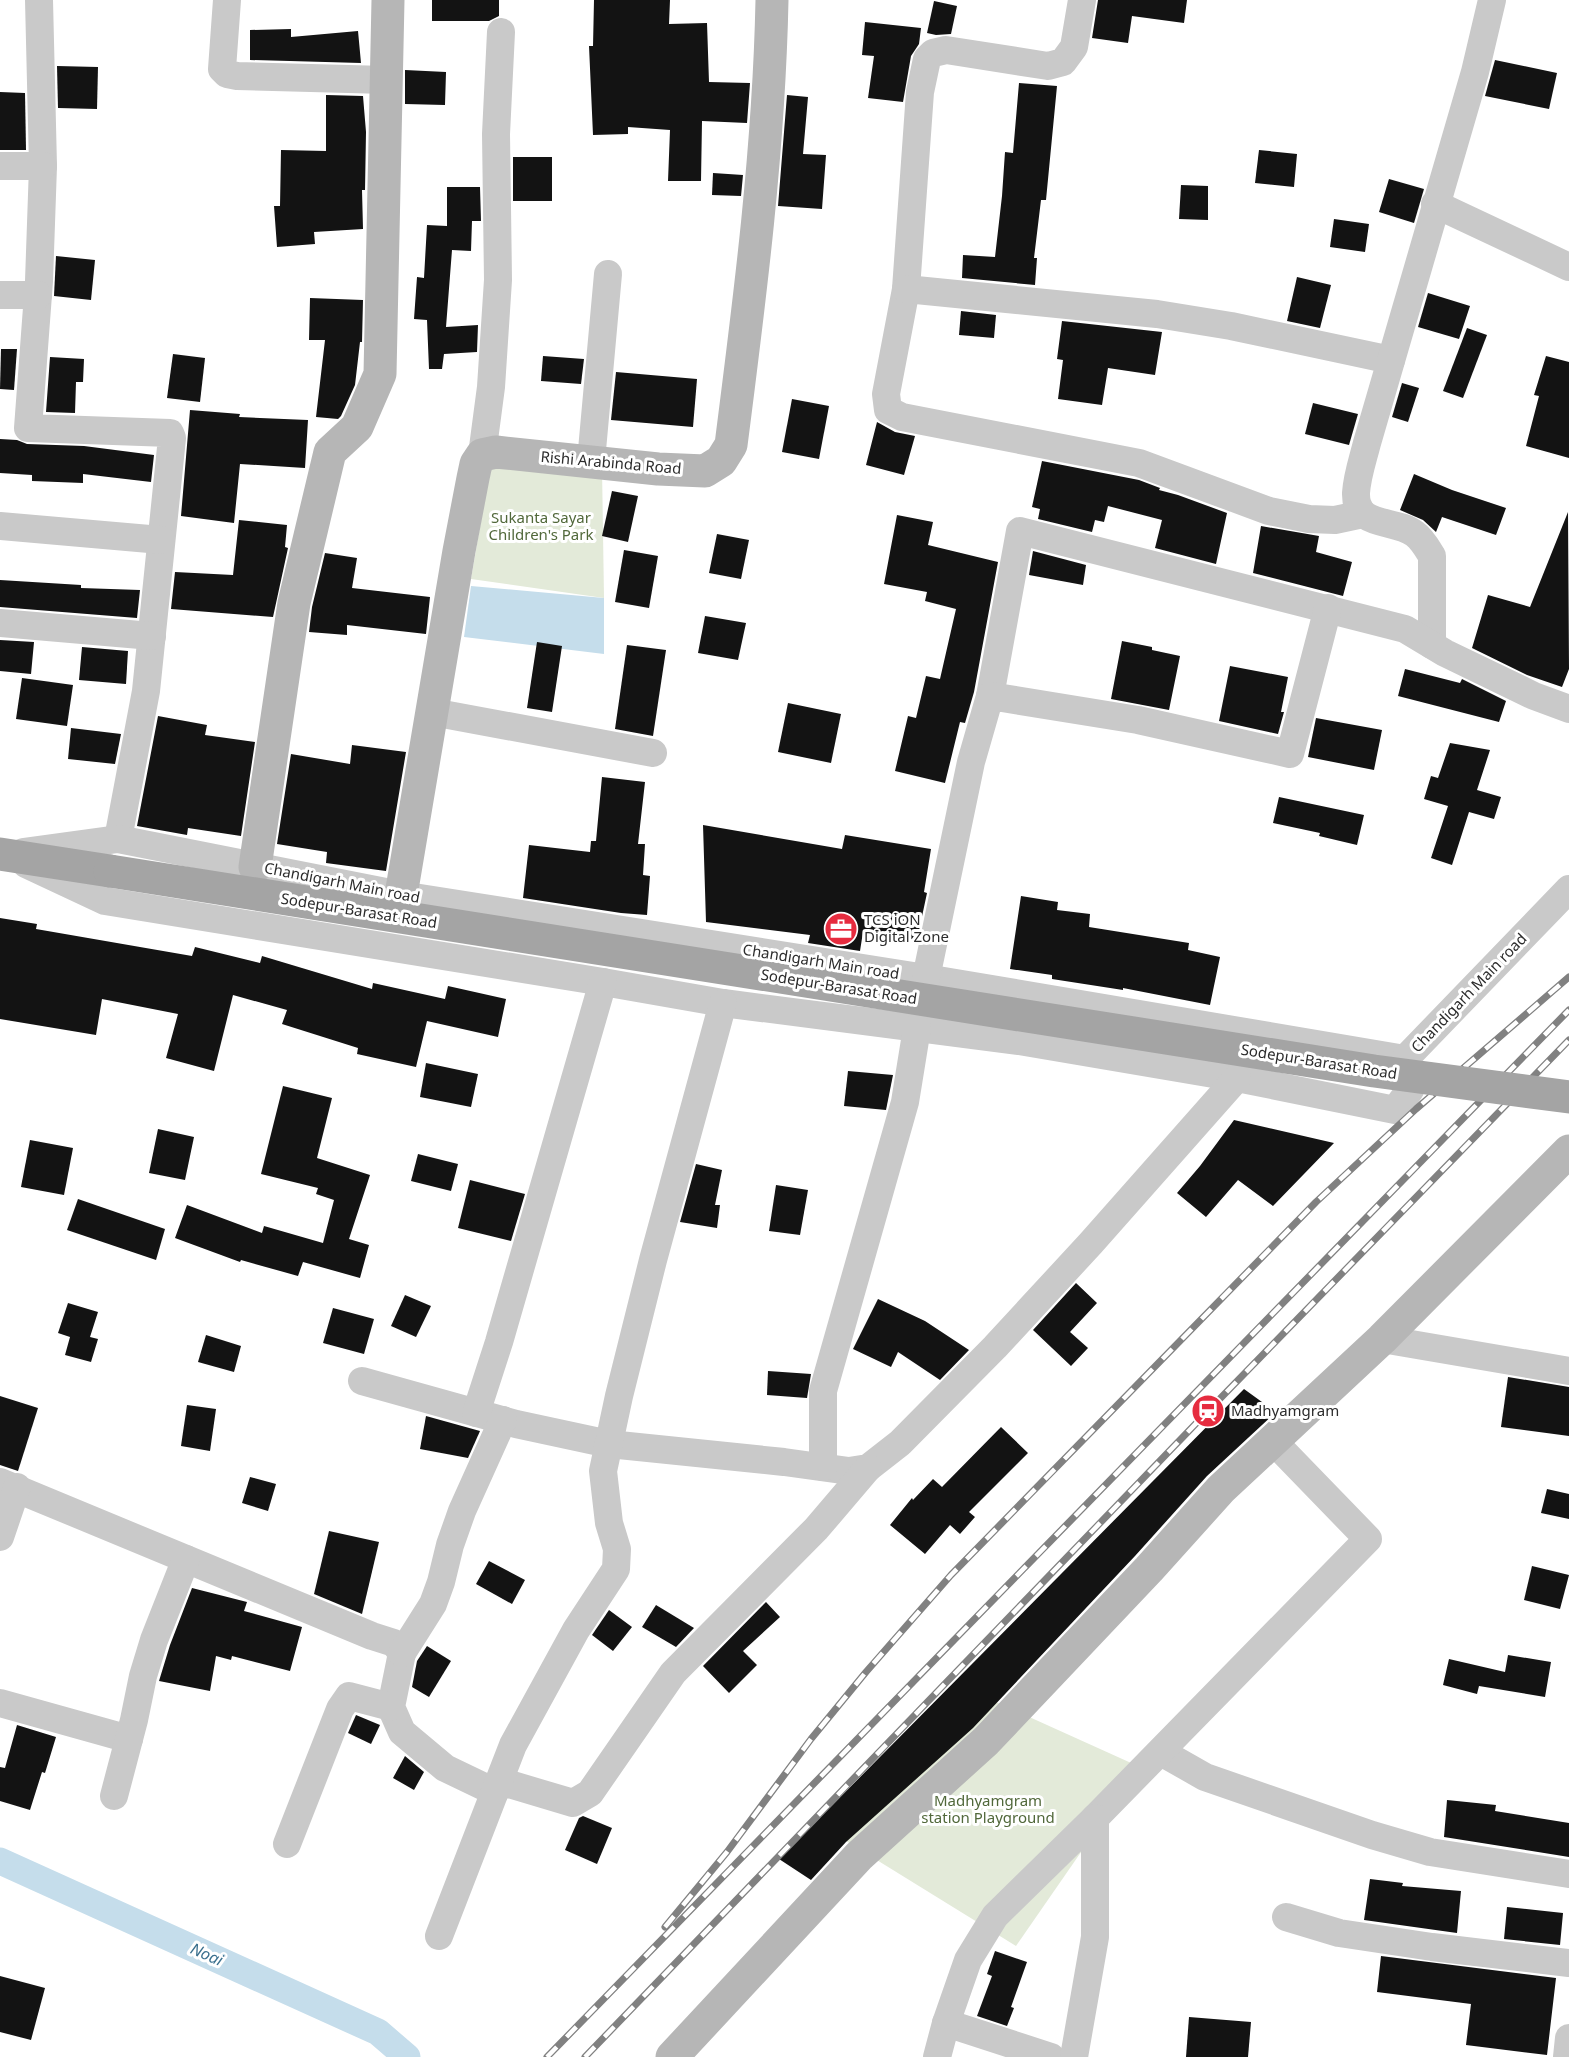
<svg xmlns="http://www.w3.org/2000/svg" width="1569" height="2057" viewBox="0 0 1569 2057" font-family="'Noto Sans',sans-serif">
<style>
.green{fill:#e3ead9}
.water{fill:#c5ddeb}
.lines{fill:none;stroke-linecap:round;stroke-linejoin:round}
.canal{stroke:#c5ddeb;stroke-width:27}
.building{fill:#131313}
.street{stroke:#c9c9c9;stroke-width:28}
.secondary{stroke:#b6b6b6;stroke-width:33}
.primary{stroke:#a4a4a4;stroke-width:33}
.rail-casing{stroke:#818181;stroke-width:7}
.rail{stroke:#fff;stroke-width:4.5;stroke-dasharray:14;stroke-linecap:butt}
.primary-bridge{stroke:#a4a4a4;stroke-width:33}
.labels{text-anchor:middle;stroke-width:6;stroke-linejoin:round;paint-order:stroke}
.street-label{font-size:15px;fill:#2c2c2c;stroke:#fff}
.park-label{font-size:15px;fill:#51683a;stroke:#fff}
.poi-label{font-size:15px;fill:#2c2c2c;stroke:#fff;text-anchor:start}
.water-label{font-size:16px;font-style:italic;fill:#3b708e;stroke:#fff}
</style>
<rect width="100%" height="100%" fill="#fff"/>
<g class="green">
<polygon points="491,463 602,467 604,598 471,579"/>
<polygon points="967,1689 1140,1767 1016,1946 825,1828"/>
</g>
<polygon class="water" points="471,586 604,598 604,654 464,637"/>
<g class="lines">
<polyline class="canal" points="0,1861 378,2032 407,2057"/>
</g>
<g class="building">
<polygon points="432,0 499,0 499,16 489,21 432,21"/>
<polygon points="594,0 670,0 669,24 707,23 709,82 750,83 747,123 702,121 701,181 668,181 670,130 628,127 628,134 593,135 589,46 593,46"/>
<polygon points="1098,0 1187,0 1184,23 1132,16 1128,43 1092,38"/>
<polygon points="934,1 957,6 951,34 936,35 927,33"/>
<polygon points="865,22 921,28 919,44 911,56 903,102 868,98 874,56 862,55"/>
<polygon points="291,29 291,37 358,31 361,63 250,60 250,30"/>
<polygon points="1495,60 1557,73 1549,109 1485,96"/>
<polygon points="57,66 98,67 97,109 58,108"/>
<polygon points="405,70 446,72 445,105 405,104"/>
<polygon points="1019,83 1057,86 1046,200 1041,200 1034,258 1037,258 1035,285 962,278 963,255 995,257 1002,196 1005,152 1013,153"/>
<polygon points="0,92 25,93 26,150 0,150"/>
<polygon points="326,95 363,96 366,132 365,190 362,190 363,229 314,232 315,244 277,247 274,206 280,206 281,150 326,151"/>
<polygon points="787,95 808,97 803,154 826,155 822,209 778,206"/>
<polygon points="1259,150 1297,154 1294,187 1255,183"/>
<rect x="513" y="157" width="39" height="44"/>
<polygon points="713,173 743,175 741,196 712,195"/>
<polygon points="1389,179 1424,189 1414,223 1379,212"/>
<polygon points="1181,185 1208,186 1208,220 1179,219"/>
<polygon points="447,187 480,187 481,221 472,221 471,251 452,250 446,327 478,325 477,352 444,354 442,369 429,369 427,320 414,319 417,277 424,278 427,225 447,226"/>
<polygon points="1334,219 1369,224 1365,252 1330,247"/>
<polygon points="56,256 95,260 91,300 54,296"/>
<polygon points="1297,277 1331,285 1320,328 1287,321"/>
<polygon points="1428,293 1470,306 1459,339 1418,327"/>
<polygon points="310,298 363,300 362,342 360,342 355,385 341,416 338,419 316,417 325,340 309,340"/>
<polygon points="961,311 996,315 994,338 959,335"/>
<polygon points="1062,321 1162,332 1155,375 1108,368 1102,405 1058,399 1063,360 1057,359"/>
<polygon points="1467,328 1487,335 1463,398 1443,391"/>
<polygon points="1,349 17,349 14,390 0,389"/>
<polygon points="173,354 205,358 200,402 167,398"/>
<polygon points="543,356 584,359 581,384 541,381"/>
<polygon points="1546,356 1569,362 1569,458 1526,446 1539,396 1534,395"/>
<polygon points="50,357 84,359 83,382 76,382 75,413 46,412"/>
<polygon points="616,372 697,379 693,427 611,420"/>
<polygon points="1402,383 1419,388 1408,422 1392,417"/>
<polygon points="792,399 829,406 819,459 782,452"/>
<polygon points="1313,403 1358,414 1349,445 1305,434"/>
<polygon points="190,410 240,414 239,417 308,420 305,468 240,464 234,523 181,516"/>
<polygon points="877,422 895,432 915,436 904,475 866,465"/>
<polygon points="0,439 17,440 27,444 84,446 154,455 151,482 83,474 83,483 32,481 32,475 0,473"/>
<polygon points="1042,461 1139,480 1160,488 1159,490 1178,495 1227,513 1216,564 1155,548 1162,520 1108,506 1104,522 1095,520 1092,532 1038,519 1040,509 1032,507"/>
<polygon points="1414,474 1452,490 1506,508 1496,535 1442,517 1436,532 1423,520 1400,510"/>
<polygon points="612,491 638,496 628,542 602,536"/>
<polygon points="1568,512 1569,669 1562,687 1527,675 1472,648 1488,595 1530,607"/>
<polygon points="897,515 933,522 928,545 998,562 974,692 965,723 960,722 945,783 895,771 908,716 916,718 926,676 940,679 956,609 925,601 927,592 884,584"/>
<polygon points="239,520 287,525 285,547 288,548 273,617 171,609 175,572 233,575"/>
<polygon points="1261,526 1319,536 1316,552 1352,562 1343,596 1253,573"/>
<polygon points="717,534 749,540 741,579 709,573"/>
<polygon points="624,550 658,556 649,608 615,602"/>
<polygon points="1033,551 1086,565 1083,585 1029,575"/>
<polygon points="325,553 357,558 352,588 430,597 426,634 347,625 347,635 309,632 312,607"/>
<polygon points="0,580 81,585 81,588 140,590 137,618 0,607"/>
<polygon points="705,616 746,623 738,660 698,653"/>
<polygon points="0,640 34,642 31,674 0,671"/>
<polygon points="1122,641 1152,647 1152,650 1180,656 1169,710 1111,699"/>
<polygon points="537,642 562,646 552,712 527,708"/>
<polygon points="627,645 666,650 653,736 615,729"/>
<polygon points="82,647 128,651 126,684 79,680"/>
<polygon points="1230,666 1288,677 1281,712 1284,712 1278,734 1219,721"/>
<polygon points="1405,669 1460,683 1462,679 1506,701 1499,722 1398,696"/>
<polygon points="22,678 73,685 67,726 16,719"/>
<polygon points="788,703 841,714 831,763 778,752"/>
<polygon points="158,716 207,725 205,735 255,742 241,836 188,828 187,835 137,826"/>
<polygon points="1316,718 1382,730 1374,770 1308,757"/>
<polygon points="71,728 121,734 115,764 68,759"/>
<polygon points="1450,743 1490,750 1477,790 1501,797 1494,819 1469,812 1452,865 1431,858 1448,806 1424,799 1431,776 1438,778"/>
<polygon points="352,745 406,752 386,871 326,863 327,852 277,844 291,754 350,764"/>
<polygon points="602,777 645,782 638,844 645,844 643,875 650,876 647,915 621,913 523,898 529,845 590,852 591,841 596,841"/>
<polygon points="1279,797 1364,815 1357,845 1319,836 1320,833 1273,823"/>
<polygon points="703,825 842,849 845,835 931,849 924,892 927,893 917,940 863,932 860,951 808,943 810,935 706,922"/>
<polygon points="1021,896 1058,902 1057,910 1090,914 1089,927 1189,943 1188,950 1220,957 1210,1005 1123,988 1123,990 1052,979 1052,975 1010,969"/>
<polygon points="0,918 37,924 36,929 192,956 195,947 260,963 262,956 372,989 373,983 445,999 448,986 506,999 498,1037 427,1021 416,1067 357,1054 358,1048 282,1024 287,1010 233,995 214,1071 166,1058 178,1014 102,999 96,1035 0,1019"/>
<polygon points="426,1063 478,1074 471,1107 420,1097"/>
<polygon points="848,1071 893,1075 886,1110 844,1106"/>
<polygon points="283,1086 332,1098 317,1158 370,1175 349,1239 369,1245 360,1278 303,1262 298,1276 241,1260 240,1262 175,1238 187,1205 262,1233 264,1226 323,1243 334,1200 316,1194 318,1188 261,1174"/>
<polygon points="1234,1120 1334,1143 1273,1206 1238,1180 1206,1217 1177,1193 1200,1166"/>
<polygon points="158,1129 194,1137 185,1180 149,1173"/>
<polygon points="30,1140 73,1148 64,1195 21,1187"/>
<polygon points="418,1154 458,1164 451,1191 411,1181"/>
<polygon points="696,1164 722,1170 715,1205 720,1205 717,1228 680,1222"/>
<polygon points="470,1180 525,1194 511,1241 458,1228"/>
<polygon points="776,1185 808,1190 800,1235 769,1231"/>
<polygon points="78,1199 165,1229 156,1260 67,1230"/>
<polygon points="1076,1283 1097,1303 1070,1332 1088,1348 1071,1366 1033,1330"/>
<polygon points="405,1295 431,1306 416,1337 391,1326"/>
<polygon points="878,1299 925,1321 969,1350 940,1380 898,1352 891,1367 853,1349"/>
<polygon points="68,1303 98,1312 90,1337 98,1339 91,1362 65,1355 70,1337 58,1333"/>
<polygon points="333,1308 374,1319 364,1354 323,1343"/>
<polygon points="206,1335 241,1346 234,1372 198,1362"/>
<polygon points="768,1371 811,1374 807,1398 767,1395"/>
<polygon points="1508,1377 1569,1387 1569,1436 1501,1427"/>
<polygon points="1244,1389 1276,1412 1207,1476 1135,1556 973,1728 846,1842 811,1880 779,1859"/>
<polygon points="0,1396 38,1408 18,1471 0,1465"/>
<polygon points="187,1405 216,1409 210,1451 181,1446"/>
<polygon points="426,1416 480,1431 468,1458 420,1449"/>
<polygon points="1001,1427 1028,1453 969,1512 975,1517 960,1534 950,1525 925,1554 890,1525 912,1498 913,1500 933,1479 942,1487"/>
<polygon points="250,1477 276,1484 268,1511 242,1503"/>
<polygon points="1547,1489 1569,1494 1569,1519 1541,1513"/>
<polygon points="329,1531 379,1542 362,1614 314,1594"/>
<polygon points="489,1561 525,1580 512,1604 476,1584"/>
<polygon points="1532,1566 1569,1575 1560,1609 1524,1600"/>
<polygon points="192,1588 247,1602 244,1611 302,1627 290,1671 232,1656 231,1660 216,1656 210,1691 159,1681 170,1645"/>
<polygon points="766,1602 780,1617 743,1651 757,1665 729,1693 703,1666"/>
<polygon points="656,1605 694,1628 676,1647 642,1627"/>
<polygon points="609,1610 632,1627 613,1651 592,1635"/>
<polygon points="427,1646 451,1661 429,1697 412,1687 417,1661"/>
<polygon points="1508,1655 1551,1662 1545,1697 1479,1686 1477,1694 1443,1685 1449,1659 1505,1672"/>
<polygon points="356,1715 380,1725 371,1744 348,1733"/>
<polygon points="17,1725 56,1737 45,1773 42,1772 30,1810 0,1801 0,1767 5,1768"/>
<polygon points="405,1756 424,1772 414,1790 393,1778"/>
<polygon points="1447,1800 1496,1805 1495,1811 1569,1823 1569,1857 1444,1837"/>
<polygon points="583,1816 612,1828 597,1864 565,1850 579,1818"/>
<polygon points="1370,1879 1403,1883 1402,1886 1461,1891 1457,1933 1364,1920"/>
<polygon points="1507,1907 1563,1913 1560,1945 1504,1939"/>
<polygon points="995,1951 1027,1962 1011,2007 1014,2008 1007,2026 977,2016 992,1976 987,1974"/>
<polygon points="1381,1956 1556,1978 1547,2055 1466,2045 1471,2004 1377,1992"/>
<polygon points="0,1976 45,1988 31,2040 0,2032"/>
<polygon points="1189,2017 1251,2022 1248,2057 1186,2057"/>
</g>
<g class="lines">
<g class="street">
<polyline points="39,0 43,166 39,281 28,428 170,433 172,438 146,691 118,839"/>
<polyline points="227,0 222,69 227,74 237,76 386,80"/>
<polyline points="1082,0 1074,47 1063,62 1048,66 946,50 933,53 927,59 920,92 906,289 886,394 888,410 902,417 1139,463 1269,511 1309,519 1335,520 1363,514"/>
<polyline points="0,166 43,166"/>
<polyline points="1435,204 1569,267"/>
<polyline points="906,289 1157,314 1231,326 1391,360"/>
<polyline points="0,295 38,295"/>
<polyline points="482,455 491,387 498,280 496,134 501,32"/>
<polyline points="591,461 608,274"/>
<polyline points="0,526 161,540"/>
<polyline points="0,623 152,636"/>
<path d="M 1432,645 L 1432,556 C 1427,548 1422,539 1415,534 C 1395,518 1355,529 1356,493 C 1357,476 1363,459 1367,443 L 1475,72 L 1492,0"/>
<polyline points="990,696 1020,531 1405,629 1445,653 1534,696 1569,709"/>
<polyline points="432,712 653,753"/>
<polyline points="23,852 118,839 401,895 926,978 1405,1059"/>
<polyline points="26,864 105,901 603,982 723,1003 1019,1041 1237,1078 1395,1110 1410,1090 1405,1059"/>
<polyline points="926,978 971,762 990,696 1138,720 1290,754 1328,608"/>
<polyline points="1405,1059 1569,889"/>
<polyline points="1382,1339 1569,1371"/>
<polyline points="362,1381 516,1424 609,1444 784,1462 849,1471 868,1468 900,1443 995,1347 1091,1243 1237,1078"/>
<polyline points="476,1413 499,1342 603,982"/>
<polyline points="823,1467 823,1391 905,1102 917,1028"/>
<polyline points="0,1482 372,1636 394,1643 402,1653 391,1707 402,1732 445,1768 495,1792"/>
<polyline points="0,1537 17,1487"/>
<polyline points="402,1653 433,1604 441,1582 450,1545 462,1511 503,1420"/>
<polyline points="0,1703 129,1739"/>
<polyline points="1161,1752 1205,1777 1372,1835 1430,1852 1569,1874"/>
<polyline points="499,1781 573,1803 590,1793 673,1673 816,1529 868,1468"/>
<polyline points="114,1796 134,1720 143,1676 154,1640 186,1559"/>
<polyline points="287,1844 340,1709 349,1696 391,1707"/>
<polyline points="1286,1917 1339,1933 1432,1947 1569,1963"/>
<polyline points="439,1936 513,1745 576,1630 616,1569 617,1549 609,1523 603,1471 619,1396 653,1260 723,1003"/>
<polyline points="946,2023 1051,2057"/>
<polyline points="937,2057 946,2023 968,1960 995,1916 1095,1818 1368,1539 1273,1441"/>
<polyline points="1074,2057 1095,1937 1095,1818"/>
<polyline points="1567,2057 1569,2038"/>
</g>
<g class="secondary">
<polyline points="255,867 294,603 330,452 357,427 380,374 388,0"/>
<path d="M 401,895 L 459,551 L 473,478 L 476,464 L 482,455 L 496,452 L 658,469 L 705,471 L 721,461 L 731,445 C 750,297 769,149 772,0"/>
<polyline points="672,2057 859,1856 986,1741 1149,1569 1221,1489 1382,1339 1569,1151"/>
</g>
<polyline class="primary" points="0,854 110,871"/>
<g class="rail-casing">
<g id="rail">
<polyline points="665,1927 727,1852 811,1739 866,1672 951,1575 1316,1202 1416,1109 1569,977"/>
<polyline points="547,2057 1569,1010"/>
<polyline points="585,2057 1208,1411 1569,1040"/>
</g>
</g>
<use href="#rail" class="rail"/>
<polyline class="primary-bridge" points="110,871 1374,1071 1569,1097"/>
</g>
<defs>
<g id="office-disc" transform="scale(1.725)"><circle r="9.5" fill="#e62c3f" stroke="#fff"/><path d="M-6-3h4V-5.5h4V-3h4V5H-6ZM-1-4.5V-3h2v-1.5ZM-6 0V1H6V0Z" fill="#fff"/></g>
<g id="station-disc" transform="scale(1.725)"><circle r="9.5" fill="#e62c3f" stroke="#fff"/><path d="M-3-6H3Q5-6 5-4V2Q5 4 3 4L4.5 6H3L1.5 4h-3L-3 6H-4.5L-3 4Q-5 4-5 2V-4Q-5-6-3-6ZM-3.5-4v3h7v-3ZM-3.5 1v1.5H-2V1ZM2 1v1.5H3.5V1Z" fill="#fff"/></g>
</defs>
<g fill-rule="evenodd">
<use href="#office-disc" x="841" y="929"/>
<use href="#station-disc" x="1208" y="1411"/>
</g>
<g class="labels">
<g class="street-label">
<text transform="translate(611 463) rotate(5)" y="5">Rishi Arabinda Road</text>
<text transform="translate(342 883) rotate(11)" y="5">Chandigarh Main road</text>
<text transform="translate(359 911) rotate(9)" y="5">Sodepur-Barasat Road</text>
<text transform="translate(821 962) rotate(9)" y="5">Chandigarh Main road</text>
<text transform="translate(839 987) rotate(9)" y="5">Sodepur-Barasat Road</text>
<text transform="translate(1469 993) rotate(-46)" y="5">Chandigarh Main road</text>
<text transform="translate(1319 1062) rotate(9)" y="5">Sodepur-Barasat Road</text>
</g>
<g class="park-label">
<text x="541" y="523">Sukanta Sayar<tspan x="541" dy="17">Children's Park</tspan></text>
<text x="988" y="1806">Madhyamgram<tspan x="988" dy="17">station Playground</tspan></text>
</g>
<g class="poi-label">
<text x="864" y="925">TCS iON<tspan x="864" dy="17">Digital Zone</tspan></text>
<text x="1231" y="1416">Madhyamgram</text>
</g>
<g class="water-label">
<text transform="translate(207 1954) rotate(24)" y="6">Noai</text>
</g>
</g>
</svg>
